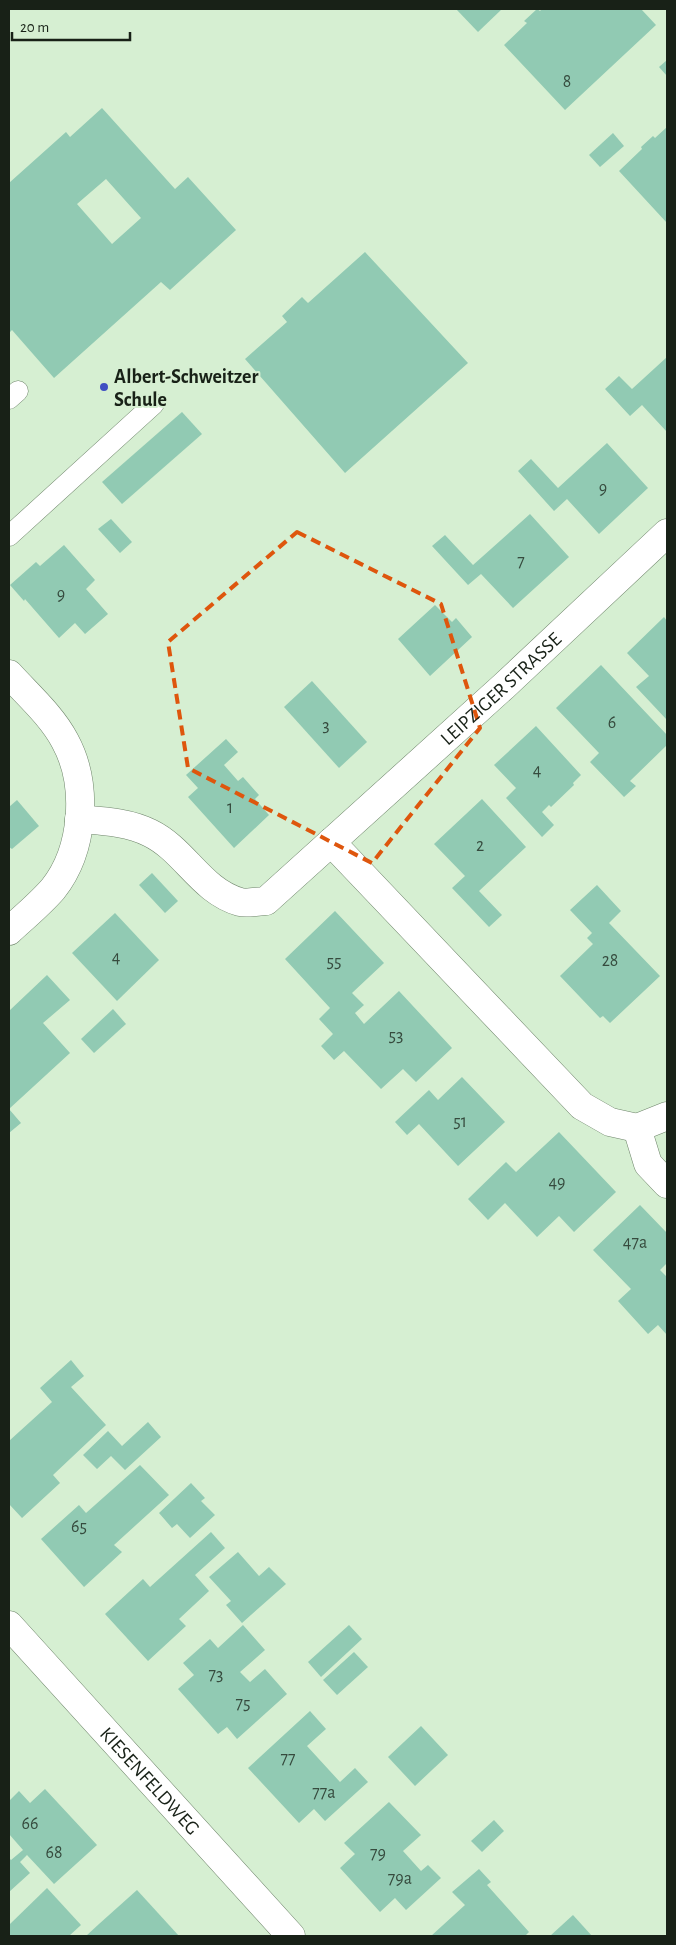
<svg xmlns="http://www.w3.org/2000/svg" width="676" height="1945" viewBox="0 0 676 1945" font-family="'Alegreya Sans',sans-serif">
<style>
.building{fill:#91cab3;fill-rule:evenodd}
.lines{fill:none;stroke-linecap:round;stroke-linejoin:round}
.lane-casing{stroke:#6f856b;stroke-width:21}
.street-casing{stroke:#6f856b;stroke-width:29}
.lane{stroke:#fff;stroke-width:20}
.street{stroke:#fff;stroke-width:28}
.marked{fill:none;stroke:#de560d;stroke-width:4;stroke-dasharray:10 6;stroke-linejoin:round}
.poi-dot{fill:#3f4fc2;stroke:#d6efd2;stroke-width:2}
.labels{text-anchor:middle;stroke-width:4;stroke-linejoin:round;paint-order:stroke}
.number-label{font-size:18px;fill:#364b3e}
.poi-label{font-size:20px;font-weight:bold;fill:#182117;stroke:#d6efd2;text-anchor:start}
.street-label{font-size:20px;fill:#182117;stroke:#d6efd2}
</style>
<rect width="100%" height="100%" fill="#d6efd2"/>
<g class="building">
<polygon points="456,9 502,9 478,32"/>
<polygon points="537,9 540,11 542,9 641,9 656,25 565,110 504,45 527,23 524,21"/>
<polygon points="667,60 667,76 659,67"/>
<path d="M 102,108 L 175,189 L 188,177 L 236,230 L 170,290 L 161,282 L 54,378 L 12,330 L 9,333 L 9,183 L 66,132 L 70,137 ZM 106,179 L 141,218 L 112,244 L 77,204 Z"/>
<polygon points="667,127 667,223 619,171 642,149 641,147 653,136 655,138"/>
<polygon points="613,133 624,146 600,167 589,155"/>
<polygon points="365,252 468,363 345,473 245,359 287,322 282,316 302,297 308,303"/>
<polygon points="667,357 667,432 642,405 630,416 605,389 619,376 632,389"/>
<polygon points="182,412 202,434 122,504 102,482"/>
<polygon points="607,443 648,488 599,534 567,499 554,511 518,471 531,459 558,488"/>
<polygon points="530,514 569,557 513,608 481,574 468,585 432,546 445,535 473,565"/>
<polygon points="111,519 132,542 120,553 98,529"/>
<polygon points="64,545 95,580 86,589 108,614 85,634 75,623 59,638 25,599 24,601 10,585 36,562 40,566"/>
<polygon points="435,605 452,622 456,618 472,637 430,676 398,639"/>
<polygon points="664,617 667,621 667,720 636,687 649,676 627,653"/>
<polygon points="601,665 667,735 667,745 630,781 636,786 624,797 590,762 599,753 556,708"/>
<polygon points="312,681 367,742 339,768 284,707"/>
<polygon points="536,726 581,775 573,783 574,785 551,807 549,805 542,812 554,825 542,837 506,798 516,788 494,765"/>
<polygon points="226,739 238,752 224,765 238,781 243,777 259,795 255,799 269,815 234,848 188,797 198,788 186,775"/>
<polygon points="482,799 526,847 479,891 502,915 489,927 452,888 465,876 434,844"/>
<polygon points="17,800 39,826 12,849 9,847 9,807"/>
<polygon points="152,873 178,901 165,913 139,885"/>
<polygon points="597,885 621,911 609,923 660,976 610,1023 603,1016 600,1018 560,976 593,944 587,938 592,933 570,910"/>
<polygon points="335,911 384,963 352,993 364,1005 355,1013 364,1024 399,991 452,1048 416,1082 403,1069 381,1089 344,1051 334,1060 321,1046 333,1034 319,1019 330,1008 285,959"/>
<polygon points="115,913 159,960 117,1001 72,953"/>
<polygon points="47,975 70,1000 43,1023 70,1053 9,1109 21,1123 9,1133 9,1011"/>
<polygon points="113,1009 126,1024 94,1053 81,1039"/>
<polygon points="462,1077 505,1122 458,1166 419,1124 407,1135 395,1122 429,1090 438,1100"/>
<polygon points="559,1132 616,1192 574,1232 559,1216 537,1237 505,1203 488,1220 468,1199 506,1162 516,1172"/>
<polygon points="640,1205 667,1233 667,1263 660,1270 667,1277 667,1335 658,1325 648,1334 618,1301 631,1289 593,1250"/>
<polygon points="71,1360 84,1376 71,1387 106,1425 53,1475 60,1483 22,1518 9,1504 9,1441 52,1402 40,1388"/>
<polygon points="148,1422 161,1437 125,1470 111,1456 97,1469 83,1455 108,1431 122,1446"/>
<polygon points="140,1465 169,1495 114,1545 122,1552 84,1587 41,1539 79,1505 86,1513"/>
<polygon points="191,1483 205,1498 201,1501 215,1515 190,1538 177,1524 172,1528 159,1513"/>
<polygon points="211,1532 225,1548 195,1575 209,1591 179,1619 186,1626 148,1661 105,1614 143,1579 150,1587"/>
<polygon points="238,1552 259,1576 269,1567 286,1584 242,1623 226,1605 231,1601 209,1577"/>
<polygon points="243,1625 265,1650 240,1672 250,1682 265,1669 287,1694 237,1739 227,1727 218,1734 178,1689 194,1675 183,1663 210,1639 218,1648"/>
<polygon points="349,1625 362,1639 321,1677 308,1662"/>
<polygon points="354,1652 368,1667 337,1695 323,1680"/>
<polygon points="310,1711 326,1729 307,1746 340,1782 355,1768 368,1782 325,1821 314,1809 299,1823 248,1768"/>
<polygon points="421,1726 448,1755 415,1786 388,1757"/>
<polygon points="45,1789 97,1845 54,1884 27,1855 20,1862 30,1873 9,1892 9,1858 11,1860 23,1850 9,1834 9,1799 10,1800 19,1791 30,1803"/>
<polygon points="389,1802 421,1835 403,1851 421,1871 428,1865 441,1878 406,1910 395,1898 380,1912 340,1868 355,1854 344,1843"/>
<polygon points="494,1820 504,1831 482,1852 471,1841"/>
<polygon points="479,1869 491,1882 487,1885 529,1932 525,1936 431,1936 465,1905 452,1892"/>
<polygon points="47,1888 81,1925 69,1936 9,1936 9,1925"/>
<polygon points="137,1890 179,1936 86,1936 99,1924"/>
<polygon points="573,1915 592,1936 550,1936"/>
</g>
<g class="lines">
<g class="lane-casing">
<g id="lane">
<polyline points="9,399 18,391"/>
<polyline points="9,536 154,404"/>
</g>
</g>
<g class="street-casing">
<g id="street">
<path d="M 9,674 C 28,695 52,716 65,741 C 89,785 84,850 53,889 C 40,904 23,918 9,931"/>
<path id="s1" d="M 79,819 C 102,821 128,822 150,833 C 185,850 201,891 240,902 C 247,904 259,901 266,901 L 504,686 L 667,533"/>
<polyline points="331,842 582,1106 610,1122 637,1128"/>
<polyline points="667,1116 637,1128 648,1164 667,1184"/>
<path id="s2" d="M 9,1625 L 291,1936"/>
</g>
</g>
<use href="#lane" class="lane"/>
<use href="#street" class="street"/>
</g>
<path class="marked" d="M 297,532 L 441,604 L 480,728 L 372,863 L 188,768 L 168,642 Z"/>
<circle class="poi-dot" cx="104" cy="387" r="5"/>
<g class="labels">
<g class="number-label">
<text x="567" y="87">8</text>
<text x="603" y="494">9</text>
<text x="521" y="567">7</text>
<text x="61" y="600">9</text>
<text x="612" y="728">6</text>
<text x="326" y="731">3</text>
<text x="537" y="776">4</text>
<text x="230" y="813">1</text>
<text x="480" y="851">2</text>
<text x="116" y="963">4</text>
<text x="610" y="966">28</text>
<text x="334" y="967">55</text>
<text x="396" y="1041">53</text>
<text x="460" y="1127">51</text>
<text x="557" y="1188">49</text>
<text x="635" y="1248">47a</text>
<text x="79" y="1532">65</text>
<text x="216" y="1680">73</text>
<text x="243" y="1709">75</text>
<text x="288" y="1764">77</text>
<text x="324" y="1798">77a</text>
<text x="30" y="1829">66</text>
<text x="54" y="1858">68</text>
<text x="378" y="1859">79</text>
<text x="400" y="1884">79a</text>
</g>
<g class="poi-label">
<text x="114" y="383">Albert-Schweitzer<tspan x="114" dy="23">Schule</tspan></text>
</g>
<g class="street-label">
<text dy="7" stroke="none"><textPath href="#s1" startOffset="530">LEIPZIGER STRASSE</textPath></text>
<text dy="7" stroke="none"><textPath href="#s2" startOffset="210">KIESENFELDWEG</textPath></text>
</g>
</g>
<rect width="676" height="1945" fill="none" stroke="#182117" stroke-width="20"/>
<path d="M12 32v8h118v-8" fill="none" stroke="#182117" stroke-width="2.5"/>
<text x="20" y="32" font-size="15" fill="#182117" stroke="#d6efd2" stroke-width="4" paint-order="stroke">20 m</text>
</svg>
